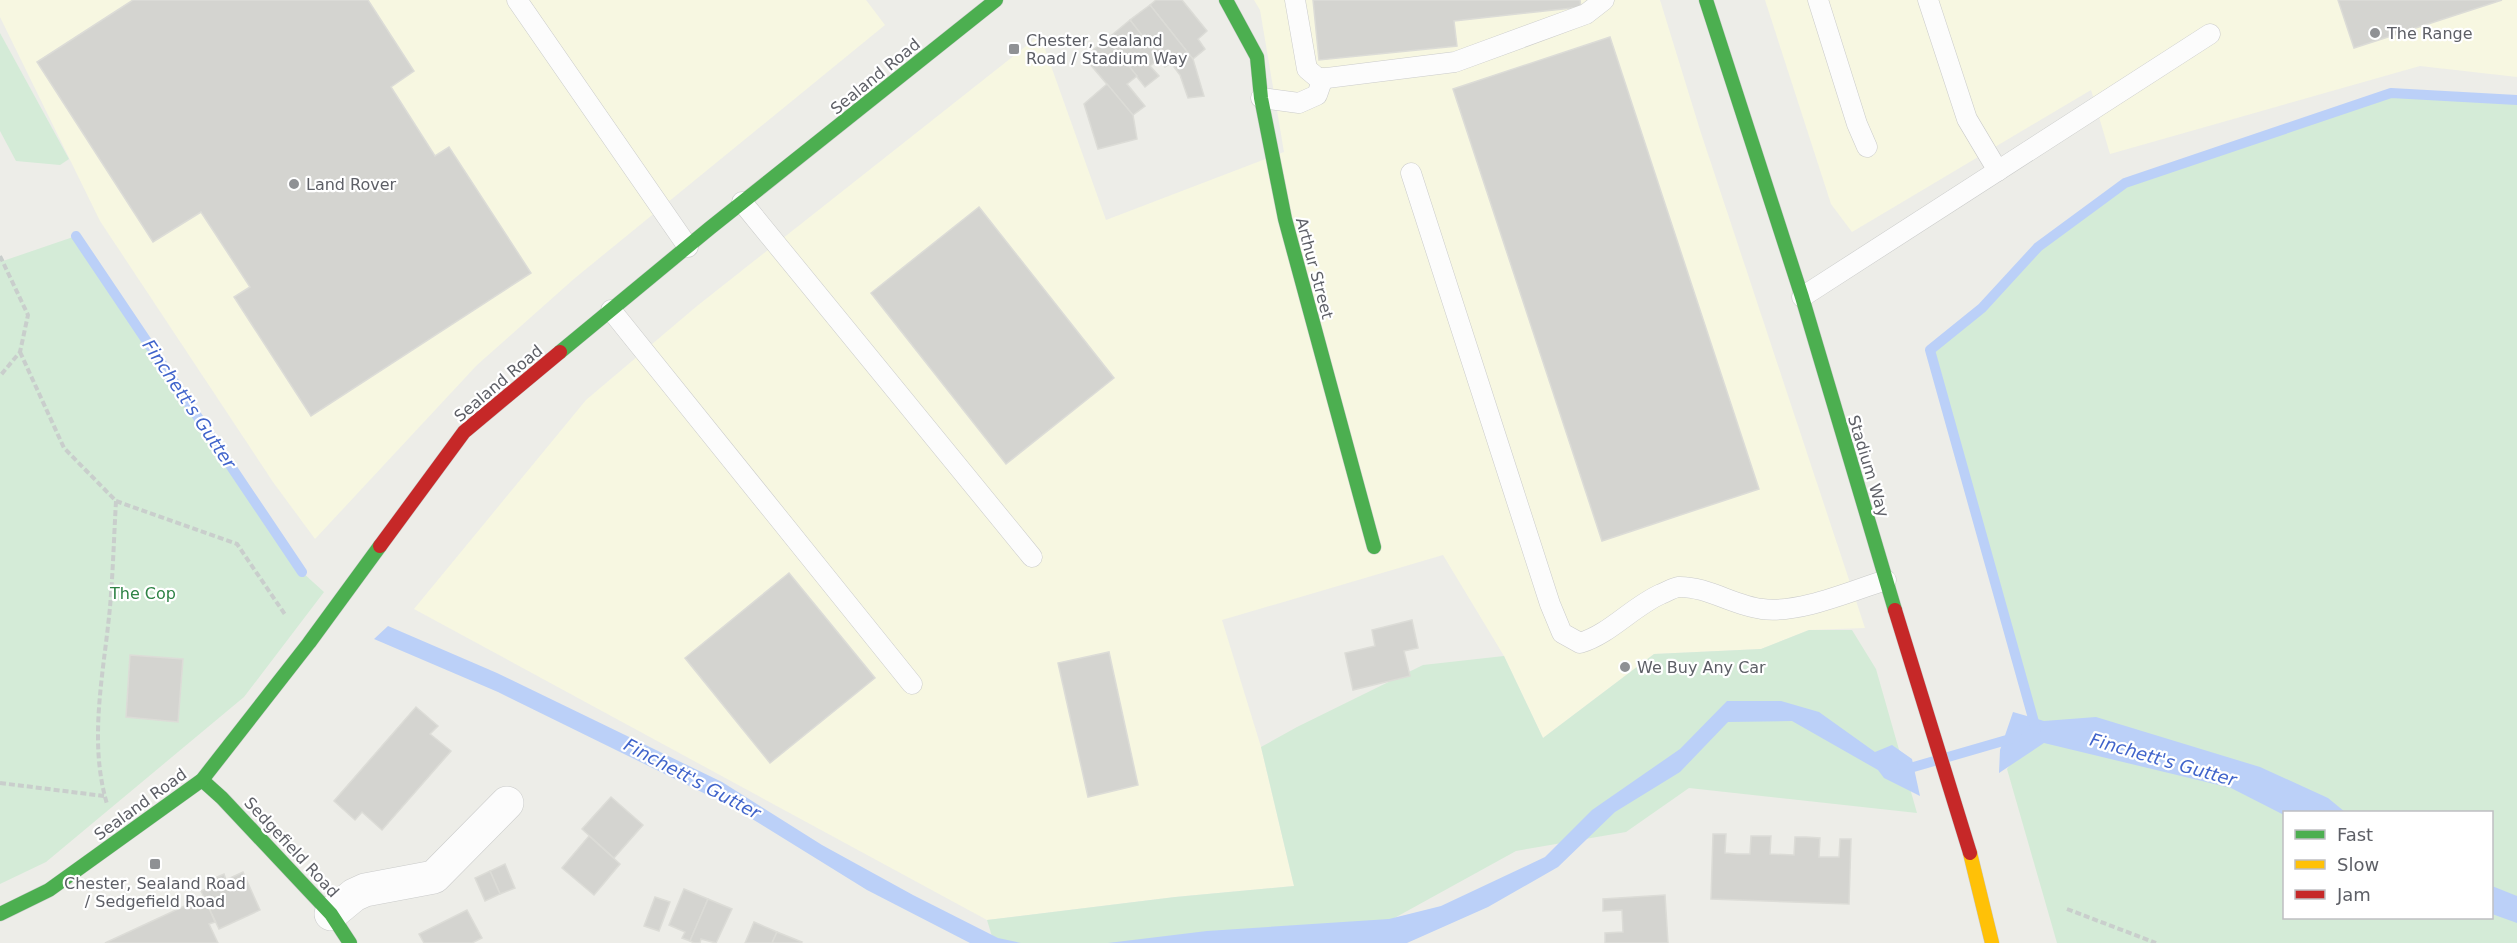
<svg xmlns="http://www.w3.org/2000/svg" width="2517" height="943" viewBox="0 0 2517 943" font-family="'DejaVu Sans',sans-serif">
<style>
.commercial{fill:#f7f7e1}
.green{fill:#d4ebd7;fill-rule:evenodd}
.water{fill:#bbd0f8}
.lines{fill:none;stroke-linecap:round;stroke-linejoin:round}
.stream{stroke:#bbd0f8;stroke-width:10}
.building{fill:#d4d4d0;stroke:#dcdcd7;stroke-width:1.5}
.lane-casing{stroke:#cacbca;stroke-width:21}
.street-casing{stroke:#cacbca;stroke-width:34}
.fast-casing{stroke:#c9caca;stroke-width:15}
.slow-casing{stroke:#c9caca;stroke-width:15}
.jam-casing{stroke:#c9caca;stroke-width:15}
.path{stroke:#c9cecc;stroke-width:4;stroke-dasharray:6 3;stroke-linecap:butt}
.lane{stroke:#fcfcfc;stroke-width:20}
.street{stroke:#fcfcfc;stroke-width:33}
.fast{stroke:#4caf50;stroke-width:14}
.slow{stroke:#ffc107;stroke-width:14}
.jam{stroke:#c62828;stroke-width:14}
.poi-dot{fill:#8f9194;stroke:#fff;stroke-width:2}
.labels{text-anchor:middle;stroke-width:4.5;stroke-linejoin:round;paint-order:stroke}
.poi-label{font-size:16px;fill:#5d5f66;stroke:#fff;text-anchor:start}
.street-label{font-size:16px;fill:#5d5f66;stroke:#fff}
.park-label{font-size:16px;fill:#2f8346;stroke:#fff}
.water-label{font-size:18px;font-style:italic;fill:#4064cb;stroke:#fff}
</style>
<rect width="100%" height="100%" fill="#edede8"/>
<g class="commercial">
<polygon points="0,0 866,0 885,25 575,278 477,365 315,539 273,482 100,221 0,17"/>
<polygon points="1254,0 1660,0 1700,130 1865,628 1809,630 1761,649 1654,654 1543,738 1504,656 1443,555 1222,620 1261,747 1294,886 1175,897 987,920 414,609 586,400 697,306 1040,35 1106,220 1284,152 1260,10"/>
<polygon points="1765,0 2517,0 2517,77 2420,66 2110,154 2091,90 1852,232 1831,204"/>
</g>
<g class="green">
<polygon points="0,33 69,159 60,165 16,161 0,131"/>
<path d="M 2391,93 L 2517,100 L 2517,943 L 2057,943 L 2007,769 L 2036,731 L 1930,350 L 1982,308 L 2038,247 L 2125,183 ZM 2284,812 L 2492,812 L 2492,918 L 2284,918 Z"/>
<polygon points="76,236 302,572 324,592 244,697 46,862 0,884 0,262"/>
<polygon points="1809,630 1852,630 1876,669 1917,813 1689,788 1626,832 1516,851 1349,943 994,943 987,920 1175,897 1294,886 1261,747 1297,727 1423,665 1504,656 1543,738 1654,654 1761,649"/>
</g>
<g class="water">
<polygon points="388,626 497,673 722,782 822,845 913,895 998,938 1021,943 970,943 867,890 736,809 498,692 374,639"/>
<polygon points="1727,701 1781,701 1819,712 1875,752 1892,745 1912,759 1920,796 1884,778 1878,770 1792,721 1728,722 1680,772 1615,812 1558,867 1488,907 1407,943 1108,943 1207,931 1389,919 1441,906 1545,857 1592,810 1680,749"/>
<polygon points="2013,712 2044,721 2096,717 2260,767 2328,798 2345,812 2284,812 2284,815 2231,788 2044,743 1999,773 2000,750"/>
<polygon points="2492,886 2517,896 2517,923 2492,914"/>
</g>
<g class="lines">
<g class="stream">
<polyline points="76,236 302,572"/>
<polyline points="2036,729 1930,350 1982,308 2038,247 2125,183 2391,93 2517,100"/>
<polyline points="1902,765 1910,768 2017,737"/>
</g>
</g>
<g class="building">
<polygon points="133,0 368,0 414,71 391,87 435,156 449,147 531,273 311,416 234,297 250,287 201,212 153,242 37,62"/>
<polygon points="1156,0 1182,0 1207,31 1198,39 1205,49 1193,59 1150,5"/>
<polygon points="1313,0 1580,0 1581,7 1454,21 1457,46 1319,60"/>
<polygon points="2338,0 2502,0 2354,48"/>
<polygon points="1150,5 1193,59 1204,96 1188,98 1180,75 1171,63 1165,67 1130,20"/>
<polygon points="1130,20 1160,58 1150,66 1159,76 1145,87 1107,39"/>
<polygon points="1610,37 1759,489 1602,541 1453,89"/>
<polygon points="1107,39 1137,76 1127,84 1145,106 1133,115 1084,57"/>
<polygon points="1107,84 1133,115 1137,139 1098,149 1084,104"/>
<polygon points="979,207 1114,378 1006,464 871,293"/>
<polygon points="789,573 875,678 770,763 685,658"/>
<polygon points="1412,620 1418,648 1404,651 1410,676 1353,690 1345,653 1375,646 1372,630"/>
<polygon points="1109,652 1138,785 1088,797 1058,663"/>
<polygon points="130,655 183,659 178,722 126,717"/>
<polygon points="416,707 438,726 430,734 451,751 382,830 362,812 355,820 334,801"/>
<polygon points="611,797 643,825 614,858 582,829"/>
<polygon points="1713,834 1726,834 1725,853 1737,854 1750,854 1751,836 1771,836 1770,854 1794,855 1795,837 1806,837 1820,838 1819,857 1839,857 1840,839 1851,839 1849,904 1711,899"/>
<polygon points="589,836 620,864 594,895 562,868"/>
<polygon points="505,864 515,888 500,894 490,871"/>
<polygon points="490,871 500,894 485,901 475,878"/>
<polygon points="243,872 260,910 219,929 201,891 215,885 213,879 224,874 226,880"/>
<polygon points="684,889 708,899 690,941 682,938 685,932 669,925"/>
<polygon points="1665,895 1668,943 1605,943 1605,933 1623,932 1622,910 1603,911 1603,899"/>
<polygon points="204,897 215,922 209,924 218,943 105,943"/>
<polygon points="655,897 670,902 659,931 644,926"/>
<polygon points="708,899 732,909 716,943 701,939 700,943 694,943 690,941"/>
<polygon points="467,910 482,938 472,943 424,943 419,934"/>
<polygon points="754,922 777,932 772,943 745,943"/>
<polygon points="777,932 802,942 801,943 772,943"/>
</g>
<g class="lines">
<g class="lane-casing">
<g id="lane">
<polyline points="517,0 688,247"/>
<polyline points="1295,0 1307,69 1319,79 1455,62 1586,14 1604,0"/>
<polyline points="1818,0 1857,124 1867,147"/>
<polyline points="1928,0 1967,119 1998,171"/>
<polyline points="1261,98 1299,103 1317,95 1323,78"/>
<path d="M 1411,173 L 1550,604 L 1562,633 L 1580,643 C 1610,634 1632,607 1661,594 C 1666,592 1673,588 1678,587 C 1707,586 1734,606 1762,609 C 1799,614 1851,591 1886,580"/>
<polyline points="742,202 1032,557"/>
<polyline points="1802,297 2210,34"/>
<polyline points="611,310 912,684"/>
</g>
</g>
<g class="street-casing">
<polyline id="street" points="331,914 354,895 365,890 434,877 507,803"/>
</g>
<g class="fast-casing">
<g id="fast">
<polyline points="1226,0 1257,57 1261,98 1285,219 1374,547"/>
<polyline points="1706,0 1802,297 1895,610"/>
<polyline points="560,352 710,228 996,0"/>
<polyline points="202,780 222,798 331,914 350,943"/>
<polyline points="0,914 49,890 202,780 309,643 380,546"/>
</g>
</g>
<g class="slow-casing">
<polyline id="slow" points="1970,853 1992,943"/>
</g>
<g class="jam-casing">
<g id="jam">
<polyline points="380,546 464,432 560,352"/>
<polyline points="1895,610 1970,853"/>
</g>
</g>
<g class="path">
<polyline points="0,256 28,315 20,352 0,376"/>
<path d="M 20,352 L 64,448 L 116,501 C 114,536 113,572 110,607 C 104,672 88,740 107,804"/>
<polyline points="116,501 237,544 286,616"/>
<polyline points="0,783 104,796"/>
<polyline points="2067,909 2156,943"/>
</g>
<use href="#lane" class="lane"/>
<use href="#street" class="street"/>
<use href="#fast" class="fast"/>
<use href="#slow" class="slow"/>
<use href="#jam" class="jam"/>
</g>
<g class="poi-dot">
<circle cx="2375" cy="33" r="6"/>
<rect x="1008" y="43" width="12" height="12" rx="3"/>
<circle cx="294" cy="184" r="6"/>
<circle cx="1625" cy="667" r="6"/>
<rect x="149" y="858" width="12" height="12" rx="3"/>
</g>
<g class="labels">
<g class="poi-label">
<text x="2387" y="39">The Range</text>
<text x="1026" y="46">Chester, Sealand<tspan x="1026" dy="18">Road / Stadium Way</tspan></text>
<text x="306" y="190">Land Rover</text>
<text x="1637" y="673">We Buy Any Car</text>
<text x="155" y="889" text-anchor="middle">Chester, Sealand Road<tspan x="155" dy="18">/ Sedgefield Road</tspan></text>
</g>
<g class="street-label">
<text transform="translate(875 76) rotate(-39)" y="6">Sealand Road</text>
<text transform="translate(1315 268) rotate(75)" y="6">Arthur Street</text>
<text transform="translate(498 383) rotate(-40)" y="6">Sealand Road</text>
<text transform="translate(1869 466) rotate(73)" y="6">Stadium Way</text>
<text transform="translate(140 804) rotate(-36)" y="6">Sealand Road</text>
<text transform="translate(292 847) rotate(47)" y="6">Sedgefield Road</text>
</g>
<g class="park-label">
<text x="143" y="599">The Cop</text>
</g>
<g class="water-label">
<text transform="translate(189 404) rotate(56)" y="6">Finchett's Gutter</text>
<text transform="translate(2163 760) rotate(16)" y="6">Finchett's Gutter</text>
<text transform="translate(692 779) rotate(28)" y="6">Finchett's Gutter</text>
</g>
</g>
<rect x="2283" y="811" width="210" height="108" fill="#ffffff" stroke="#bebfc2" stroke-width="1.5"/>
<rect x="2295" y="830" width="30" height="9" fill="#4caf50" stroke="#bebfc2" stroke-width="1.5"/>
<text x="2337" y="841" font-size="18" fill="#5d5f66">Fast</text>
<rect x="2295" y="860" width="30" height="9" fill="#ffc107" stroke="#bebfc2" stroke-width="1.5"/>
<text x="2337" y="871" font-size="18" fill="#5d5f66">Slow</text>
<rect x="2295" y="890" width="30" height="9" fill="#c62828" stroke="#bebfc2" stroke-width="1.5"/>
<text x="2337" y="901" font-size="18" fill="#5d5f66">Jam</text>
</svg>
